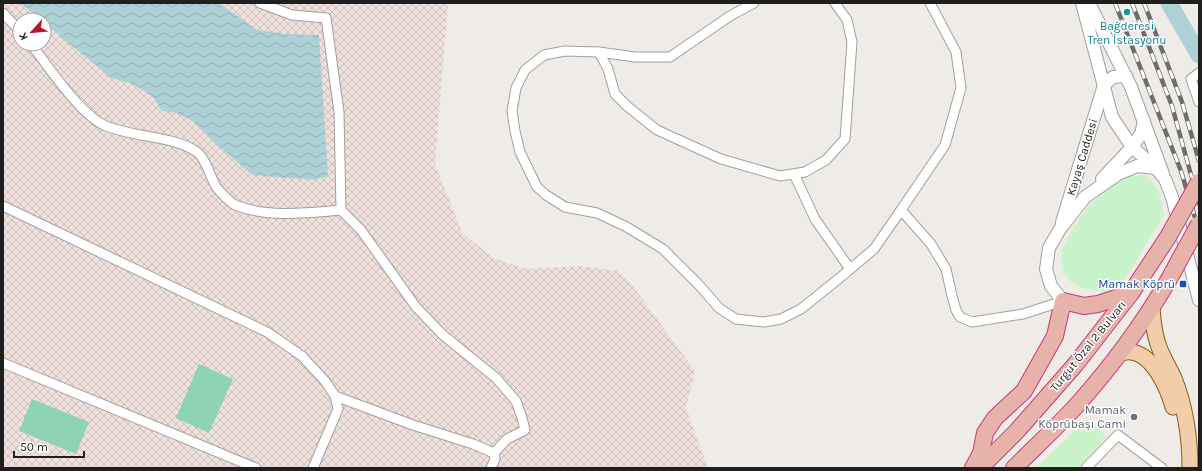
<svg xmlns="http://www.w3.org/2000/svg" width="1202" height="471" viewBox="0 0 1202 471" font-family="Karla,sans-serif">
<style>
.military{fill:url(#military-cross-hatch);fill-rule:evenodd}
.park{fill:#c9f3ca}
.pitch{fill:#8ed4b4}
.water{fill:url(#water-waves)}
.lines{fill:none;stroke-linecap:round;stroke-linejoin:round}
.river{stroke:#acd1d7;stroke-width:17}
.minor-casing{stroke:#a0a0a0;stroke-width:11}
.tertiary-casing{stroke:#a0a0a0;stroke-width:14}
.primary-casing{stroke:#895912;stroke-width:17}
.trunk-casing{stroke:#c63a74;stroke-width:18}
.minor{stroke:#fff;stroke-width:9}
.tertiary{stroke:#fff;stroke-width:12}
.primary{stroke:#f1cda9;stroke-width:15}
.trunk{stroke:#e7b2aa;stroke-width:16}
.rail-casing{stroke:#6d6d6d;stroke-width:4.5}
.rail{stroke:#fff;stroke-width:3;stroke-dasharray:9;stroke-linecap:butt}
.trunk-bridge-casing{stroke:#c63a74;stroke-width:18;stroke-linecap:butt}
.trunk-bridge{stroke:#e7b2aa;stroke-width:16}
.culture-dot{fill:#0f9aa8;stroke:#fff;stroke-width:1.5}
.transit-dot{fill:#1a4fb4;stroke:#fff;stroke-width:1.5}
.worship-dot{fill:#6b7280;stroke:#fff;stroke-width:1.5}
.labels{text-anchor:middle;stroke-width:3;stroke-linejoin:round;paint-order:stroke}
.culture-label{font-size:12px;fill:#0d838f;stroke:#fff}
.street-label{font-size:12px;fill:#1f1f1f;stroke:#fff}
.transit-label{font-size:12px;fill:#164399;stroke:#fff;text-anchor:end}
.worship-label{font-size:12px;fill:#5b616d;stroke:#fff;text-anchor:end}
</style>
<defs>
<pattern id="military-cross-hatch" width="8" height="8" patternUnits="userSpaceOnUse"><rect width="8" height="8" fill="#efe0dc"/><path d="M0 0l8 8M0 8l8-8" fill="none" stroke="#ccc0bc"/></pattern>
<pattern id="water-waves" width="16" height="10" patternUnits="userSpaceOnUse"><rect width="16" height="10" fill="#acd1d7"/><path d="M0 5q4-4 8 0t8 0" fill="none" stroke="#94b3b8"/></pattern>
</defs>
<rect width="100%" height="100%" fill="#efece7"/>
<path class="military" d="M 3,3 L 448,3 L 435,164 L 462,232 L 493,258 L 526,269 L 579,266 L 617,271 L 632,285 L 695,371 L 686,408 L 708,468 L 3,468 ZM 20,20 L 44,20 L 44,44 L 20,44 Z"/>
<g class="park">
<path d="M 1145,175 C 1159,186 1161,198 1164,215 L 1127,276 L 1117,287 L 1104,292 L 1081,288 L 1071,282 L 1064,272 L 1061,259 L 1063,247 L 1075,225 L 1089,206 L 1114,183 L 1131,176 Z"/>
<polygon points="1087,419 1107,437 1078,468 1036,468"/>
</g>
<g class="pitch">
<polygon points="199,364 233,379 209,433 176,418"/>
<polygon points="32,399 89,422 76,454 19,431"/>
</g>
<polygon class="water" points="21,3 219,3 257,30 287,34 319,35 328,176 314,180 252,175 213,141 194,122 177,113 162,111 153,97 133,84 111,78 44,23 44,20 41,20"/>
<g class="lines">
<polyline class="river" points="1169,3 1199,55"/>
<g class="minor-casing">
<g id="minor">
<polyline points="260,3 292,15 326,18 339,112 341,210 361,230 416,307 443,335 496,378 516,401 522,418 525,430 507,439 494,453"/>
<polyline points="754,3 730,16 670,57 635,57 599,52 565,51 544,55 525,70 516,88 512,111 515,131 520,152 537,187 546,195 565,207 597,213 625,226 663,249 699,285 719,308 736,319 764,322 781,319 801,309 842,276 874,249 901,210 931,244 946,269 952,296 956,310 960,317 972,322 1023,314 1063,301"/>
<polyline points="3,13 20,31"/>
<path d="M 31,44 C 48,66 81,116 106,126 C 133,137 170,136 194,150 C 206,156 210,178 217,188 C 221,193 230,202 235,205 C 267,218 307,213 341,210"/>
<polyline points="599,52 608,69 615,94 627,106 657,130 721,159 780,176 805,172 826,160 845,139 852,42 847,20 835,3"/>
<polyline points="1199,73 1191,79 1199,102"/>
<polyline points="794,174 815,219 850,269"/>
<polyline points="3,206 267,332 302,356 325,381 335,396 338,409 313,468"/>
<polyline points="901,210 945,145 961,88 956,52 930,3"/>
<polyline points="3,363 256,468"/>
<polyline points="335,396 413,425 473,444 494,453 495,459 491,468"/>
<polyline points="1086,468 1118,435 1162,468"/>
</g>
</g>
<g class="tertiary-casing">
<g id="tertiary">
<polyline points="1082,3 1112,117 1132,147 1156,168"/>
<polyline points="1089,3 1131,87 1163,174"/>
<polyline points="1102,179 1132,147 1141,134 1144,121"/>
<polyline points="1062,222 1104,85 1113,77 1126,76"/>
<polyline points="1063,301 1051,286 1046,269 1049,248 1060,229 1085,197 1118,174 1137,166 1156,168 1165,179 1172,197 1199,300"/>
</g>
</g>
<g class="primary-casing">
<g id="primary">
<path d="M 1152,308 C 1153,322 1154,334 1159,347 C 1163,358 1169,367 1174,378 C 1185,406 1190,438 1190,468"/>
<path d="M 1119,354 C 1122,353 1127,351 1131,352 C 1153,354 1168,389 1173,407"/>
</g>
</g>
<g class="trunk-casing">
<g id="trunk">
<polyline points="973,468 981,453 985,433 995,418 1024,391 1055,336 1063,301 1084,306 1098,304 1131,293"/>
<polyline points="980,468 1017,431 1075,365 1131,293"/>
<path d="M 1014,468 C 1035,447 1057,427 1077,405 C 1111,367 1142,325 1168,281"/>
</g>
</g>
<use href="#minor" class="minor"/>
<use href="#tertiary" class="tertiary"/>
<use href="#primary" class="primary"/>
<use href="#trunk" class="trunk"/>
<g class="rail-casing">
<g id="rail">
<polyline points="1115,3 1181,171 1199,231"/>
<polyline points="1132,3 1172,106 1199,204"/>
<polyline points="1144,3 1182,102 1199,161"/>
</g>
</g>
<use href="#rail" class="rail"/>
<g class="trunk-bridge-casing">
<g id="trunk-bridge">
<polyline points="1168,281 1199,224"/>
<polyline points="1131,293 1168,237 1199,182"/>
</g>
</g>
<use href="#trunk-bridge" class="trunk-bridge"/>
</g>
<circle class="culture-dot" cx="1127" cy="12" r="4"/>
<rect class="transit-dot" x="1179" y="280" width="8" height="8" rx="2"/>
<circle class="worship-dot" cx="1134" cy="417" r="4"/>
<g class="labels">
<g class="culture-label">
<text x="1127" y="30">Bağderesi<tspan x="1127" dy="14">Tren İstasyonu</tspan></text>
</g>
<g class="street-label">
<text transform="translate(1082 157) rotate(-73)" y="4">Kayaş Caddesi</text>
<text transform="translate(1088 346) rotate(-51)" y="4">Turgut Özal 2 Bulvarı</text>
</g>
<g class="transit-label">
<text x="1175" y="288">Mamak Köprü</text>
</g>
<g class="worship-label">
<text x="1126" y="414">Mamak<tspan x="1126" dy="14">Köprübaşı Cami</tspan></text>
</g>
</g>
<rect width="1202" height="471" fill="none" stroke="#1f1f1f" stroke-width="8"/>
<g transform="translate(32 32) rotate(243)"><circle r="19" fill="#ffffff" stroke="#a5a5a5"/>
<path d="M0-3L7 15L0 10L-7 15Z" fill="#b71823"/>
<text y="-6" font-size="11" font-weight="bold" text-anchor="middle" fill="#1f1f1f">K</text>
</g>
<path d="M14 451v6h70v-6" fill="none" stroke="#1f1f1f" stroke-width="2"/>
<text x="20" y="451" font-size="12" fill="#1f1f1f" stroke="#ffffff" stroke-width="3" paint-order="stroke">50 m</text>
</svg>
